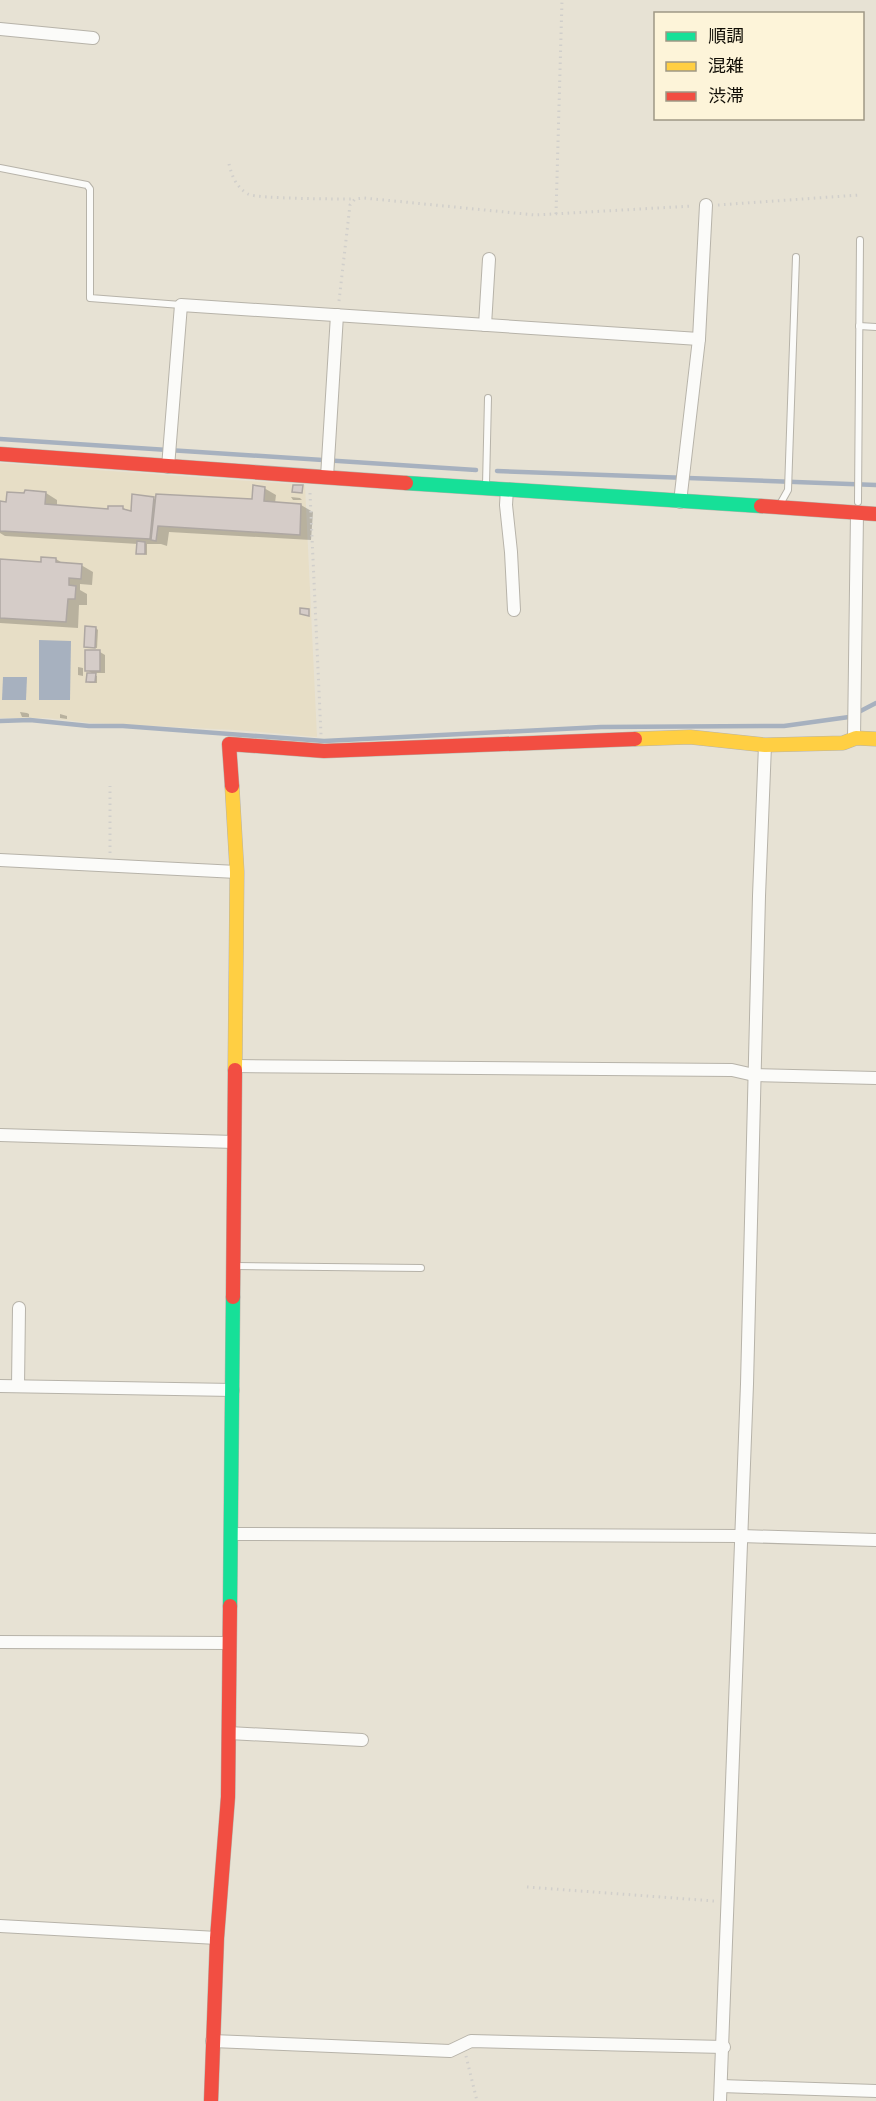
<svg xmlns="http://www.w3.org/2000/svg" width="876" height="2101" viewBox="0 0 876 2101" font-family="'Asap Condensed','Noto Sans JP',sans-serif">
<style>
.built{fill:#e7dec6}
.water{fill:#a7b1bf}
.shadow{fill:#0003}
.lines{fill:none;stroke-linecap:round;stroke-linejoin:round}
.stream{stroke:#a7b1bf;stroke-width:4.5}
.building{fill:#d5ccc8;stroke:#aea7a2;stroke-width:1.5}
.lane-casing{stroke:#b7b3a9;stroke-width:8}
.street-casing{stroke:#b7b3a9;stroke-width:14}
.fast-casing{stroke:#b7b3a9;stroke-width:15}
.slow-casing{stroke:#b7b3a9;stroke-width:15}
.jam-casing{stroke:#b7b3a9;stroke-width:15}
.path{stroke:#d1cfcb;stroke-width:3;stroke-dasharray:1.5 4.5;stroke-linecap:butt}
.lane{stroke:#fbfbf9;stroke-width:6}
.street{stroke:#fbfbf9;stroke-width:12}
.fast{stroke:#16e098;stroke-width:14}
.slow{stroke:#ffcf43;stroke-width:14}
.jam{stroke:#f24e42;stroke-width:14}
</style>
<rect width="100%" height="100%" fill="#e7e2d4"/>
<polygon class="built" points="0,463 305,485 317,737 235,730 91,723 47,718 0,718"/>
<g class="water">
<polygon points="39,640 71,641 70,700 39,700"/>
<polygon points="3,677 27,677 26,700 2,700"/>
</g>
<g class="shadow">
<polygon points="264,488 276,495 275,503 301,505 313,512 311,540 169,532 167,546 161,544 147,544 147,555 138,553 138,544 5,536 0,533 0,503 7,503 46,493 57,500 57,506 109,510 123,508 132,512 153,498 157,500 253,501"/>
<polygon points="291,497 300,498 302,500 293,500"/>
<polygon points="56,559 64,564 81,565 93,572 92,585 80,584 80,590 87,594 87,605 79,605 78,628 0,623 0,560 42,563"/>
<polygon points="96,628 98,630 97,648 88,647"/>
<polygon points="100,652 105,655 105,673 92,673 97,676 97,683 90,683 88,682 95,675 87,670"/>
<polygon points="78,667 83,668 83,676 78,675"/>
<polygon points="20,712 27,713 29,714 29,717 22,717"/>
<polygon points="60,714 67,716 67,719 60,718"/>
</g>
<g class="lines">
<g class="stream">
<polyline points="0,439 476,470"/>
<polyline points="497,471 876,485"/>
<polyline points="0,721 30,720 89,726 123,726 324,741 601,727 784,726 849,717 876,703"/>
</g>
</g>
<g class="building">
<polygon points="253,485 265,487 264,501 301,504 300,535 158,526 156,541 151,540 156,494 252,499"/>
<polygon points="293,485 303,485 302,493 292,492"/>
<polygon points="25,490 46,492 45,504 108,509 108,506 123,506 123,509 131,511 132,494 154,497 150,539 0,531 0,501 6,502 7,492 24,493"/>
<polygon points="137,541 145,542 145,554 136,554"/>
<polygon points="41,557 56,558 56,562 82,564 81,579 69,578 69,585 76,586 75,599 68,599 66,622 0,618 0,559 41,562"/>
<polygon points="300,608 309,609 309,616 300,614"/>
<polygon points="85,626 96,627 95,648 84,647"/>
<rect x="85" y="650" width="15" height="21"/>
<polygon points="87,673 96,673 95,682 86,682"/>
</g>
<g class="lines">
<g class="lane-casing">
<g id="lane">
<polyline points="0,168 87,185 90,189 90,298 181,305"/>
<polyline points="859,326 876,327"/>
<polyline points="486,485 488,398"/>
<polyline points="858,502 860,240"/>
<polyline points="779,506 788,490 796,257"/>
<polyline points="236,1266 421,1268"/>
</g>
</g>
<g class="street-casing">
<g id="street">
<polyline points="0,29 93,38"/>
<polyline points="485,325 489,259"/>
<polyline points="168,467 181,305 699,339"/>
<polyline points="327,477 337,315"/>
<polyline points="507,489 506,505 511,552 514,610"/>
<polyline points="680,502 699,339 706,205"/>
<polyline points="854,738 857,513"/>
<polyline points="0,860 237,872"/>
<polyline points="235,1066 732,1070 754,1075 876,1078"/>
<polyline points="0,1135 234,1142"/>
<polyline points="0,1386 233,1390"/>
<polyline points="18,1386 19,1308"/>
<polyline points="232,1534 741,1536 876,1540"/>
<polyline points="0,1642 230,1643"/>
<polyline points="229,1733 362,1740"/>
<polyline points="0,1926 217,1938"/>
<polyline points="212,2041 450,2051 471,2041 724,2047"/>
<polyline points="721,2086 876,2091"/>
<polyline points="720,2101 747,1384 759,896 765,745"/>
</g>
</g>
<g class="fast-casing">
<g id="fast">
<polyline points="406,483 761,506"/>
<polyline points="230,1606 233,1297"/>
</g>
</g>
<g class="slow-casing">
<g id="slow">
<polyline points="635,739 690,737 765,745 843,743 856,738 876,739"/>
<polyline points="232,786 237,872 235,1070"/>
</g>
</g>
<g class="jam-casing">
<g id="jam">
<polyline points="0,454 406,483"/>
<polyline points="761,506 876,514"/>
<polyline points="232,786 229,744 324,751 635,739"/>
<polyline points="233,1297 235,1070"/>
<polyline points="211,2101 217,1938 228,1797 230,1606"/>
</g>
</g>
<g class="path">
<path d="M 229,164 C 232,176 236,187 248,194 C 258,199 338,199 355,199"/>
<polyline points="718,205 859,195"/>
<polyline points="556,214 562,0"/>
<polyline points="339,301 350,205 355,199 364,198 535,215 693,206"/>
<polyline points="310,493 321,735"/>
<polyline points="110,853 110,786"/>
<polyline points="527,1887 714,1901"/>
<polyline points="466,2056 477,2101"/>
</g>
<use href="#lane" class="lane"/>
<use href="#street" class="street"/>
<use href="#fast" class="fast"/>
<use href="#slow" class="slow"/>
<use href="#jam" class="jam"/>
</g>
<rect x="654" y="12" width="210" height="108" fill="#fdf4d9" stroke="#9f9885" stroke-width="1.5"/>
<rect x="666" y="32" width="30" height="9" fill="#16e098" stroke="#9f9885" stroke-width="1.5"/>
<text x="708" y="42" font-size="18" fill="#110e06">順調</text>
<rect x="666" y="62" width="30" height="9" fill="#ffcf43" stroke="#9f9885" stroke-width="1.5"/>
<text x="708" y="72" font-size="18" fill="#110e06">混雑</text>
<rect x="666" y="92" width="30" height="9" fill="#f24e42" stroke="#9f9885" stroke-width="1.5"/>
<text x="708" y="102" font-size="18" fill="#110e06">渋滞</text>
</svg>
